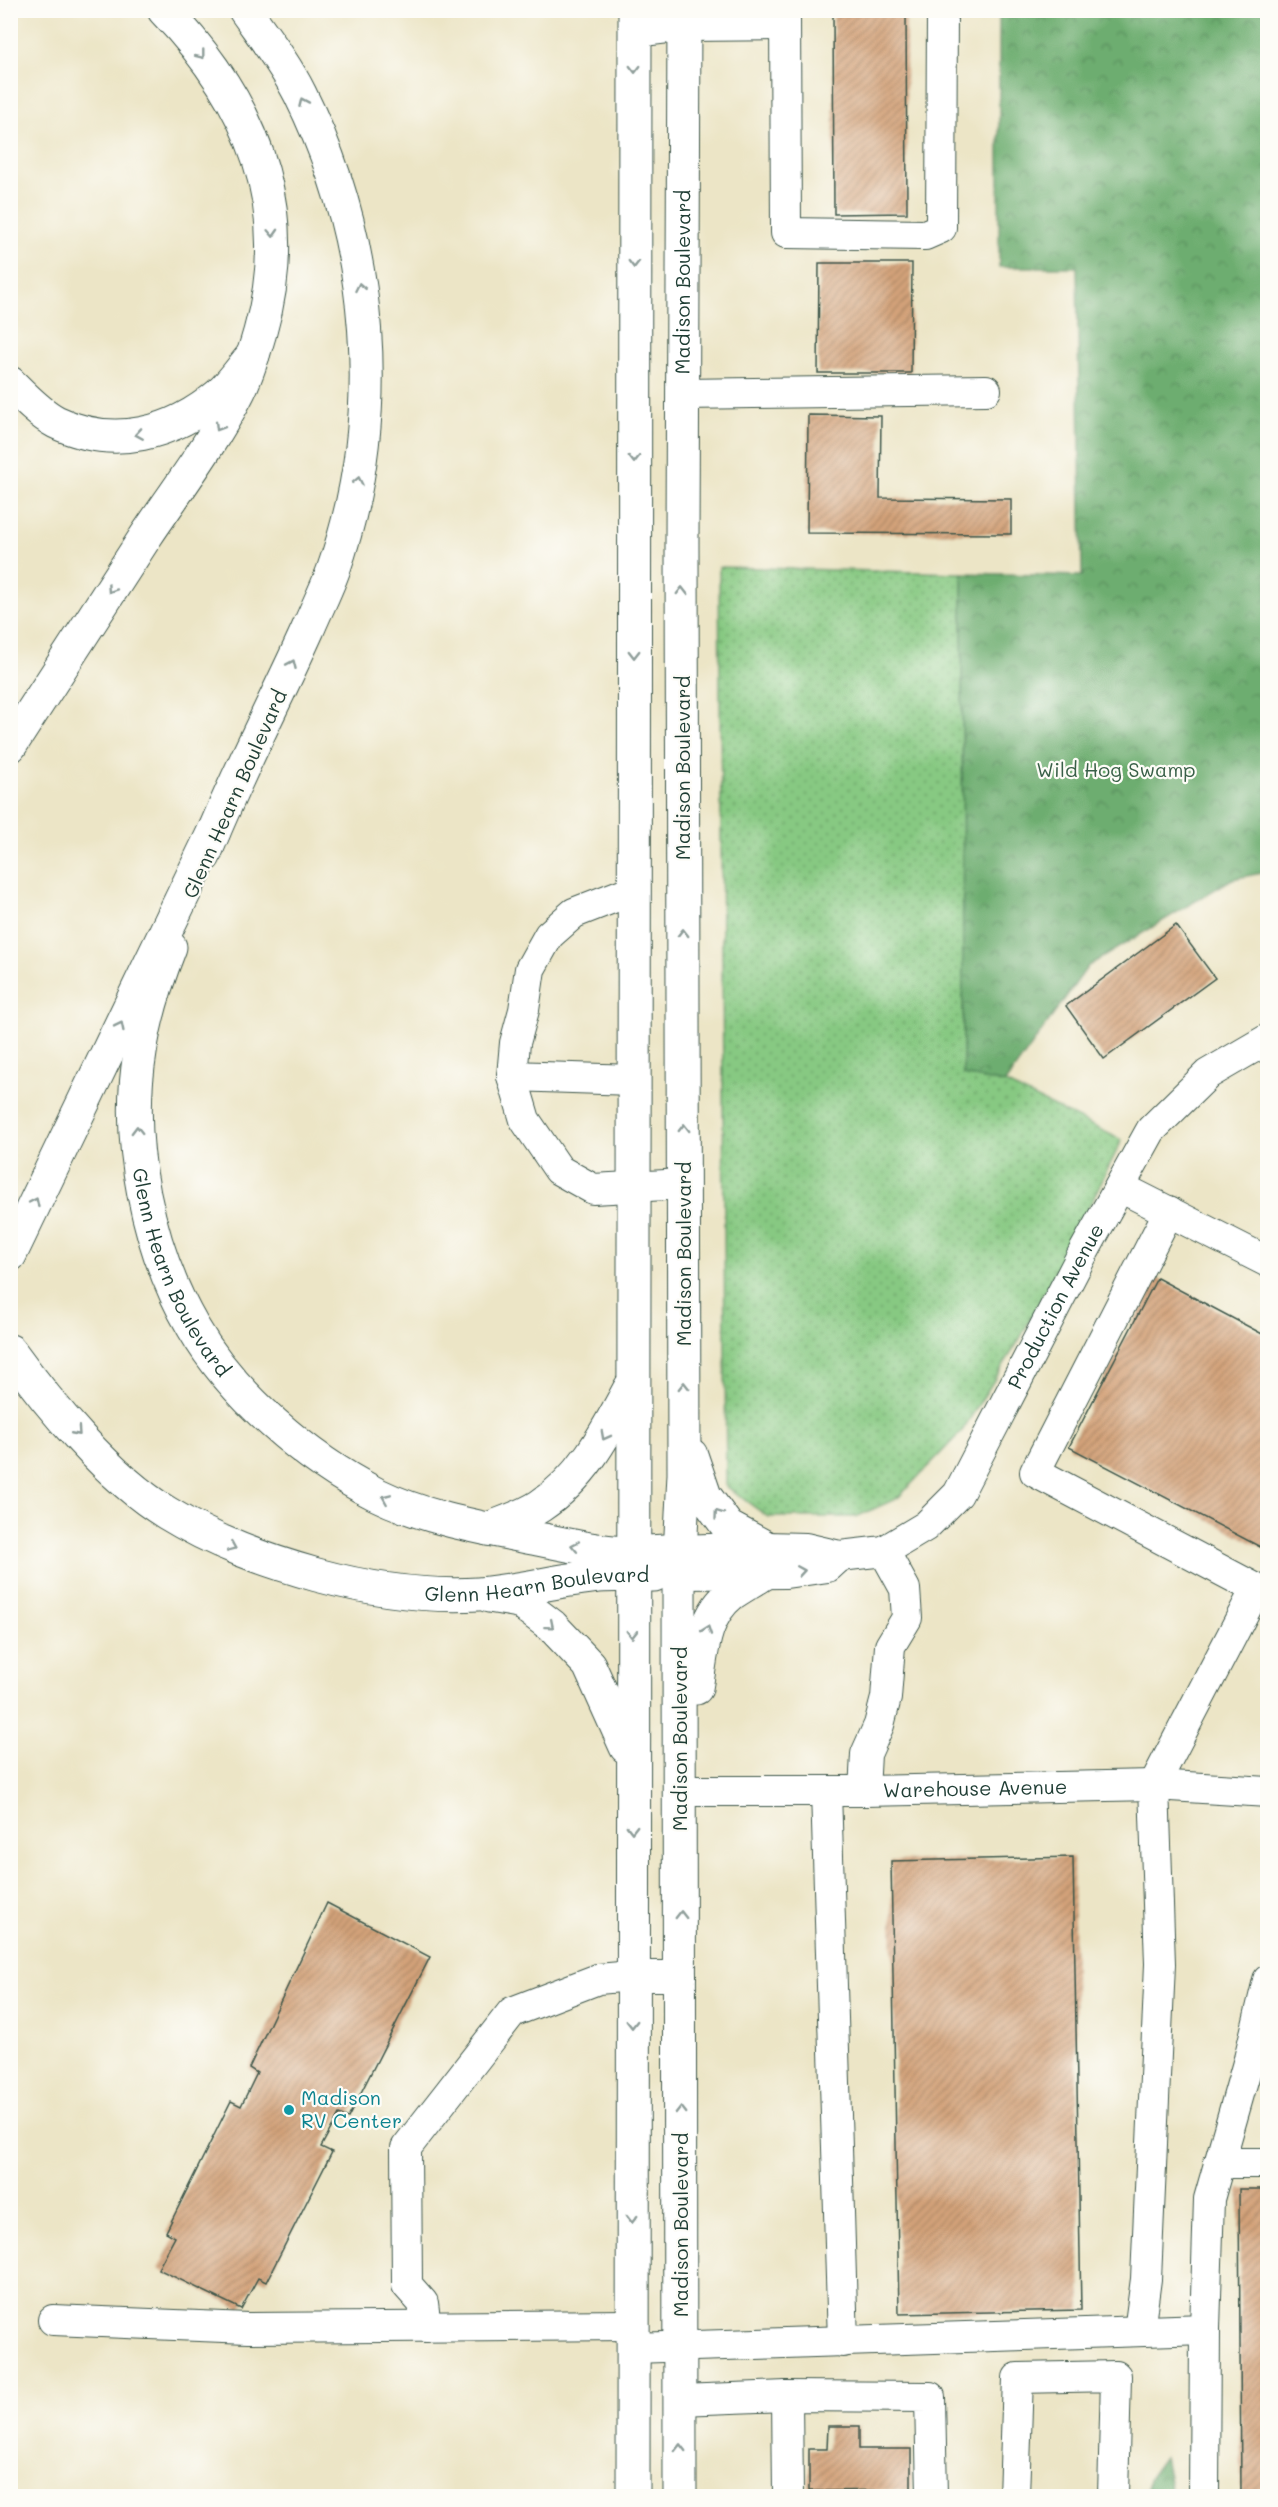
<svg xmlns="http://www.w3.org/2000/svg" width="1278" height="2507" viewBox="0 0 1278 2507" font-family="Mali,sans-serif">
<style>
.grass{fill:url(#grass-dots);stroke:#53835b;stroke-width:1.5}
.forest{fill:url(#forest-crowns);stroke:#467552;stroke-width:1.5}
.building{fill:url(#building-hatch)}
.lines{fill:none;stroke-linecap:round;stroke-linejoin:round}
.minor-casing{stroke:#3e564a;stroke-width:32}
.major-casing{stroke:#3e564a;stroke-width:35}
.highway-casing{stroke:#3e564a;stroke-width:35}
.minor{stroke:#fff;stroke-width:30}
.major{stroke:#fff;stroke-width:33}
.highway{stroke:#fff;stroke-width:33}
.oneway{stroke:#8f9e9a}
.culture-dot{fill:#0f9aa8;stroke:#fdfcf7;stroke-width:2}
.labels{text-anchor:middle;stroke-width:4.5;stroke-linejoin:round;paint-order:stroke}
.street-label{font-size:20px;fill:#1f3d34;stroke:#fdfcf7}
.park-label{font-size:20px;fill:#396048;stroke:#fdfcf7}
.culture-label{font-size:20px;fill:#0d838f;stroke:#fdfcf7;text-anchor:start}
</style>
<defs>
<pattern id="grass-dots" width="8" height="8" patternUnits="userSpaceOnUse" patternTransform="scale(1.5)"><rect width="8" height="8" fill="#87c982"/><path d="M2 2h.1M6 6h.1" fill="none" stroke="#6ea46b" stroke-width="1.8" stroke-linecap="round"/></pattern>
<pattern id="forest-crowns" width="20" height="18" patternUnits="userSpaceOnUse" patternTransform="scale(1.5)"><rect width="20" height="18" fill="#6dad70"/><path d="M2 6a3 3 0 1 1 6 0M12 15a3 3 0 1 1 6 0" fill="none" stroke="#598e5d"/></pattern>
<pattern id="building-hatch" width="6" height="6" patternUnits="userSpaceOnUse" patternTransform="scale(1.5)"><rect width="6" height="6" fill="#d3a279"/><path d="M-1 1l2-2M0 6l6-6M5 7l2-2" fill="none" stroke="#ab8564"/></pattern>
</defs>
<rect width="100%" height="100%" fill="#fdfcf7"/>
<filter id="ink" filterUnits="userSpaceOnUse"><feTurbulence type="fractalNoise" baseFrequency=".0167" numOctaves="2"/><feDisplacementMap in="SourceGraphic" scale="12" xChannelSelector="R" yChannelSelector="G"/><feConvolveMatrix kernelMatrix="1 2 1 2 8 2 1 2 1" color-interpolation-filters="sRGB"/></filter>
<filter id="wash" filterUnits="userSpaceOnUse"><feTurbulence type="fractalNoise" baseFrequency=".008" numOctaves="4" result="noise"/><feDisplacementMap in="SourceGraphic" scale="24" xChannelSelector="R" yChannelSelector="G"/><feGaussianBlur stdDeviation="1.35" result="paint"/><feColorMatrix in="noise" values="0 0 0 0 0 0 0 0 0 0 0 0 0 0 0 0 0 1.4 0 .05"/><feComposite in="paint" operator="in"/></filter>
<g filter="url(#wash)">
<rect width="100%" height="100%" fill="#ece5c6"/>
<polygon class="grass" points="719,567 962,573 963,1075 1005,1083 1122,1140 1076,1233 1018,1342 962,1431 898,1498 856,1517 768,1517 726,1486"/>
<g class="forest">
<polygon points="999,11 1268,11 1267,872 1232,879 1088,966 1005,1083 963,1075 962,573 1082,576 1077,267 999,267"/>
<polygon points="1164,2457 1172,2496 1146,2496 1148,2479"/>
</g>
<g id="blocks">
<g class="building">
<polygon points="833,10 906,10 907,213 834,214"/>
<polygon points="819,263 912,263 911,373 818,373"/>
<polygon points="808,415 881,416 880,498 1011,499 1011,534 807,533"/>
<polygon points="1176,925 1215,978 1104,1059 1066,1006"/>
<polygon points="1157,1278 1268,1337 1268,1551 1069,1447"/>
<polygon points="1073,1857 1081,2310 899,2314 891,1861"/>
<polygon points="327,1903 430,1957 348,2118 339,2114 321,2147 332,2152 266,2282 258,2278 241,2309 158,2269 175,2237 166,2232 231,2101 241,2106 257,2073 249,2068"/>
<polygon points="1239,2189 1268,2189 1268,2496 1241,2496"/>
<polygon points="828,2426 859,2426 859,2449 911,2449 911,2490 809,2491 809,2449 827,2449"/>
</g>
</g>
</g>
<g filter="url(#ink)">
<use href="#blocks" fill-opacity="0" stroke="#3e564a" stroke-width="1.5"/>
<g class="lines">
<g class="minor-casing">
<g id="minor">
<polyline points="785,10 786,233 925,235 941,228 942,10"/>
<polyline points="635,32 684,26 785,25"/>
<polyline points="683,394 986,390"/>
<polyline points="633,890 574,913 549,935 530,969 524,1010 515,1043 512,1076 525,1120 559,1170 593,1189 684,1184"/>
<polyline points="512,1076 633,1080"/>
<polyline points="1120,1187 1268,1262"/>
<polyline points="1169,1211 1035,1472 1268,1595"/>
<path id="s1" d="M 681,1550 L 765,1547 L 806,1548 L 840,1556 L 884,1551 L 926,1526 L 958,1494 L 1083,1253 L 1151,1130 L 1208,1074 L 1268,1039"/>
<polyline points="679,1574 786,1573 828,1567 840,1556"/>
<path id="s2" d="M 681,1791 L 864,1791 L 1154,1785 L 1268,1792"/>
<polyline points="826,1791 843,2342"/>
<polyline points="864,1791 866,1754 879,1725 886,1698 890,1646 907,1618 905,1589 884,1551"/>
<polyline points="1219,2163 1268,2163"/>
<polyline points="53,2320 248,2328 632,2325"/>
<polyline points="426,2327 423,2303 407,2285 406,2148 512,2012 598,1979 632,1976 681,1976"/>
<polyline points="1139,2331 1146,2279 1160,1964 1154,1785 1255,1591"/>
<polyline points="633,2348 1205,2329"/>
<polyline points="787,2396 788,2496"/>
<polyline points="680,2400 787,2396 930,2397 932,2496"/>
<polyline points="1014,2496 1018,2378 1116,2376 1113,2496"/>
<polyline points="1204,2496 1205,2329 1209,2199 1249,2059 1268,1980"/>
</g>
</g>
<g class="major-casing">
<g id="major">
<path d="M 10,746 C 55,676 100,606 146,536 C 177,490 211,445 237,395 C 247,376 254,353 260,332 C 296,207 252,101 164,10"/>
<path d="M 204,856 C 234,779 274,705 308,629 C 316,610 326,590 333,571 C 388,415 373,241 300,94 C 285,64 264,37 245,10"/>
<path id="s3" d="M 170,947 C 157,980 145,1018 140,1053 C 125,1142 148,1250 193,1327 C 232,1395 307,1459 376,1494 C 427,1519 483,1528 538,1539 C 570,1545 601,1553 633,1553 C 649,1552 665,1551 681,1550"/>
<path id="s4" d="M 10,1351 C 49,1405 109,1478 167,1513 C 214,1542 264,1560 317,1575 C 369,1589 424,1597 478,1594 C 519,1591 559,1580 599,1576 C 617,1575 636,1575 654,1575"/>
<polyline points="691,1455 705,1496 728,1527 765,1547"/>
<path d="M 488,1529 C 505,1522 525,1516 540,1506 C 584,1477 606,1433 630,1388"/>
<polyline points="489,1596 519,1601 552,1626 589,1665 626,1747"/>
<path d="M 696,1688 C 702,1655 702,1617 731,1594 C 741,1587 752,1581 763,1574"/>
<polyline points="633,2496 635,10"/>
<path id="s5" d="M 680,2496 L 679,1574 L 684,1474 L 682,543 L 684,10"/>
</g>
</g>
<g class="highway-casing">
<g id="highway">
<path d="M 10,383 C 23,396 40,414 56,422 C 114,450 173,434 220,394 C 232,383 242,368 253,355"/>
<polyline points="10,1255 214,831"/>
</g>
</g>
<use href="#minor" class="minor"/>
<use href="#major" class="major"/>
<use href="#highway" class="highway"/>
</g>
<defs><path id="oneway-chevron" d="M-2-3.5L2.5 0L-2 3.5" fill="none" stroke-width="1.6" stroke-linecap="round" stroke-linejoin="round" transform="scale(1.5)"/></defs>
<g class="oneway">
<use href="#oneway-chevron" transform="translate(201 55) rotate(52)"/>
<use href="#oneway-chevron" transform="translate(635 69) rotate(90)"/>
<use href="#oneway-chevron" transform="translate(303 102) rotate(-114)"/>
<use href="#oneway-chevron" transform="translate(273 233) rotate(87)"/>
<use href="#oneway-chevron" transform="translate(634 264) rotate(90)"/>
<use href="#oneway-chevron" transform="translate(360 287) rotate(-101)"/>
<use href="#oneway-chevron" transform="translate(219 427) rotate(121)"/>
<use href="#oneway-chevron" transform="translate(139 434) rotate(171)"/>
<use href="#oneway-chevron" transform="translate(634 459) rotate(90)"/>
<use href="#oneway-chevron" transform="translate(358 481) rotate(-79)"/>
<use href="#oneway-chevron" transform="translate(111 589) rotate(124)"/>
<use href="#oneway-chevron" transform="translate(682 591) rotate(-90)"/>
<use href="#oneway-chevron" transform="translate(634 654) rotate(90)"/>
<use href="#oneway-chevron" transform="translate(292 664) rotate(-66)"/>
<use href="#oneway-chevron" transform="translate(683 933) rotate(-90)"/>
<use href="#oneway-chevron" transform="translate(120 1026) rotate(-64)"/>
<use href="#oneway-chevron" transform="translate(684 1128) rotate(-90)"/>
<use href="#oneway-chevron" transform="translate(137 1130) rotate(-91)"/>
<use href="#oneway-chevron" transform="translate(35 1202) rotate(-65)"/>
<use href="#oneway-chevron" transform="translate(684 1386) rotate(-90)"/>
<use href="#oneway-chevron" transform="translate(77 1432) rotate(48)"/>
<use href="#oneway-chevron" transform="translate(605 1436) rotate(118)"/>
<use href="#oneway-chevron" transform="translate(386 1498) rotate(-157)"/>
<use href="#oneway-chevron" transform="translate(718 1514) rotate(-126)"/>
<use href="#oneway-chevron" transform="translate(575 1546) rotate(-169)"/>
<use href="#oneway-chevron" transform="translate(232 1547) rotate(23)"/>
<use href="#oneway-chevron" transform="translate(801 1571) rotate(-9)"/>
<use href="#oneway-chevron" transform="translate(550 1625) rotate(40)"/>
<use href="#oneway-chevron" transform="translate(707 1630) rotate(-71)"/>
<use href="#oneway-chevron" transform="translate(632 1634) rotate(90)"/>
<use href="#oneway-chevron" transform="translate(632 1829) rotate(90)"/>
<use href="#oneway-chevron" transform="translate(681 1915) rotate(-90)"/>
<use href="#oneway-chevron" transform="translate(632 2024) rotate(90)"/>
<use href="#oneway-chevron" transform="translate(681 2110) rotate(-90)"/>
<use href="#oneway-chevron" transform="translate(632 2219) rotate(90)"/>
<use href="#oneway-chevron" transform="translate(680 2448) rotate(-90)"/>
</g>
</g>
<circle class="culture-dot" cx="289" cy="2110" r="6"/>
<g class="labels">
<g class="street-label">
<text dy="7" stroke="none"><textPath href="#s5" startOffset="2214">Madison Boulevard</textPath></text>
<text transform="translate(683 768) rotate(-90)" y="7">Madison Boulevard</text>
<text transform="translate(235 794) rotate(-66)" y="7">Glenn Hearn Boulevard</text>
<text transform="translate(684 1254) rotate(-90)" y="7">Madison Boulevard</text>
<text dy="7" stroke="none"><textPath href="#s3" startOffset="339">Glenn Hearn Boulevard</textPath></text>
<text dy="7" stroke="none"><textPath href="#s1" startOffset="510">Production Avenue</textPath></text>
<text dy="7" stroke="none"><textPath href="#s4" startOffset="612">Glenn Hearn Boulevard</textPath></text>
<text transform="translate(680 1739) rotate(-90)" y="7">Madison Boulevard</text>
<text dy="7" stroke="none"><textPath href="#s2" startOffset="294">Warehouse Avenue</textPath></text>
<text transform="translate(681 2225) rotate(-90)" y="7">Madison Boulevard</text>
</g>
<g class="park-label">
<text x="1116" y="777">Wild Hog Swamp</text>
</g>
<g class="culture-label">
<text x="301" y="2105">Madison<tspan x="301" dy="23">RV Center</tspan></text>
</g>
</g>
<rect width="1278" height="2507" fill="none" stroke="#fdfcf7" stroke-width="36"/>
</svg>
